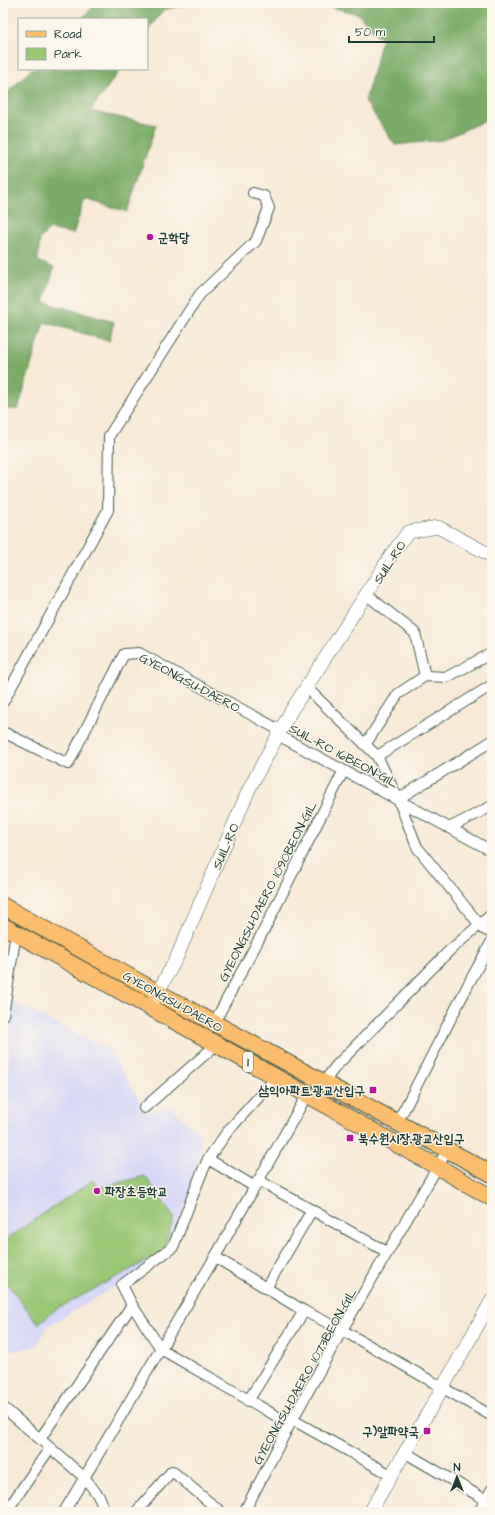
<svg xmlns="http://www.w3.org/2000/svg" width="495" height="1515" viewBox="0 0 495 1515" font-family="'Architects Daughter','Poor Story',sans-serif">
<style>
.built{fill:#d7d7f8}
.green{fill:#99c876;stroke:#5c8255}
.forest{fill:#7aac67;stroke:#4c744e}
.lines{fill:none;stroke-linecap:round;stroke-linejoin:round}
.minor-casing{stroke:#40574c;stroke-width:12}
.tertiary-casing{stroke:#40574c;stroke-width:14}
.primary-casing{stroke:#40574c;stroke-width:18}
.minor{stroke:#fff;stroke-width:10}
.tertiary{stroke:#fff;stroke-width:13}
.primary{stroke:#fbbe6e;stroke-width:16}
.poi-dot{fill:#b5179e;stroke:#fbf7ec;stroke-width:1.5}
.labels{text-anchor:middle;stroke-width:3;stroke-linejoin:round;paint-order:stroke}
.shield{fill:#fbf7ec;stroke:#61756b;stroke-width:1}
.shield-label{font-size:12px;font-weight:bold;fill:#1f3d34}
.poi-label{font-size:13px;font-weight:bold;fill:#1f3d34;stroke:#fbf7ec;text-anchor:start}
.street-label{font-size:13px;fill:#1f3d34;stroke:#fbf7ec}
</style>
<rect width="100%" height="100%" fill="#fbf7ec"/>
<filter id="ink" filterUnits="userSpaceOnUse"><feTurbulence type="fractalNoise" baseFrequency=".025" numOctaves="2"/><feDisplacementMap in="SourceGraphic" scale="8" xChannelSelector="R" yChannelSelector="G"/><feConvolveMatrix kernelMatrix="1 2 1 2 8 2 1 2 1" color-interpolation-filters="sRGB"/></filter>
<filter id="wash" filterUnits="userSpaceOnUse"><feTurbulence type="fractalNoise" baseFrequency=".012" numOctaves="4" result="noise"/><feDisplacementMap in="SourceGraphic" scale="16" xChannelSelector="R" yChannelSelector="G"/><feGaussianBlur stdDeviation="0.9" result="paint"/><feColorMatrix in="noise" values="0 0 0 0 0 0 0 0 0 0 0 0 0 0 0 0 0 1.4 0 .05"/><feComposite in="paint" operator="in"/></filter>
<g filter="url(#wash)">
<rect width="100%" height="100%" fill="#f8ead7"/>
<polygon class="built" points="12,1002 109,1050 147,1113 170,1107 201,1135 196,1176 171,1245 121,1283 46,1327 38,1345 16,1351 3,1344 3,1094 7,1082"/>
<polygon class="green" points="145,1176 174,1217 163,1252 55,1310 38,1324 3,1278 3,1241 93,1180 99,1188"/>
<g class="forest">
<polygon points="97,3 197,3 163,10 147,32 147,19 81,19"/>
<polygon points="316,3 492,3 492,117 443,140 395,145 365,101 382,40 358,14"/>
<polygon points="31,69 121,69 90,111 156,125 127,212 85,199 73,234 50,229 40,239 38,261 54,268 44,302 114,322 109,341 44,322 18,409 3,409 3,97"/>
</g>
</g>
<g filter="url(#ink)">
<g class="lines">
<g class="minor-casing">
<g id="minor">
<polyline points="367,595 415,633 425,676"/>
<polyline points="307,688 377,756 398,799 417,847 479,924 483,929 492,933"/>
<polyline points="3,702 108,510 109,436 200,294 256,241 269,208 264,196 253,193"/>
<polyline points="3,732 68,764 124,654 139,653 281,731"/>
<polyline points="278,735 492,851"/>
<polyline points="365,745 398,694 425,676 447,677 492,653"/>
<polyline points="377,756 492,685"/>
<polyline points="398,799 492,741"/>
<polyline points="449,828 492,806"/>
<polyline points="3,1015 16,933"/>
<polyline points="214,1023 265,928 343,772"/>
<polyline points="276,1078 228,1131 208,1159 200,1177 173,1247 122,1285 132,1305 161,1349 290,1424"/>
<polyline points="323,1083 336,1066 449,951 492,914"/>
<polyline points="144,1108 217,1044"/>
<polyline points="397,1122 406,1106 470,981 492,941"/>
<polyline points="208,1159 255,1187"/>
<polyline points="258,1180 387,1252"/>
<polyline points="215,1257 304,1311 342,1330 492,1416"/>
<polyline points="266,1288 312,1210"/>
<polyline points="248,1401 304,1311"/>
<polyline points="3,1407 85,1478 100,1498 105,1512"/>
<polyline points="293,1420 391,1475"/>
<polyline points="40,1439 132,1305"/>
<polyline points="404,1452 486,1500"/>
<polyline points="6,1512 50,1448"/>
<polyline points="64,1512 215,1257 307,1095"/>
<polyline points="136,1512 172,1471 221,1512"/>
<polyline points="244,1512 290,1424 342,1330 448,1149"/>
<polyline points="479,1512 492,1489"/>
</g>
</g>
<g class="tertiary-casing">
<g id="tertiary">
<polyline points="153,1001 176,959 250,787 291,711 392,554 408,532 438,527 492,556"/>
<polyline points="370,1512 443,1387 492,1300"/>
</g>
</g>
<g class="primary-casing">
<g id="primary">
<polyline points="3,906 157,992 492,1174"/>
<polyline points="3,926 438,1167 492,1198"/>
</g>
</g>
<use href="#minor" class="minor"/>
<use href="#tertiary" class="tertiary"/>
<use href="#primary" class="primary"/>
</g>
</g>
<g class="poi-dot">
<circle cx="150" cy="237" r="4"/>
<rect x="369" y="1086" width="8" height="8" rx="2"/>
<rect x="346" y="1134" width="8" height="8" rx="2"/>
<circle cx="97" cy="1191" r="4"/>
<rect x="423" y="1427" width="8" height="8" rx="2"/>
</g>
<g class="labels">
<rect class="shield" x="243" y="1052" width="10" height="20" rx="3"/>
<g class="shield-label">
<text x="248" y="1066">1</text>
</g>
<g class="poi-label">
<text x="158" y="242">군학당</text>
<text x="365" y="1095" text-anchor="end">삼익아파트.광교산입구</text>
<text x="358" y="1143">북수원시장.광교산입구</text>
<text x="105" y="1196">파장초등학교</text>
<text x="419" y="1436" text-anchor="end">구)알파약국</text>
</g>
<g class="street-label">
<text transform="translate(389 562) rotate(-57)" y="5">SUIL-RO</text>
<text transform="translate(190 682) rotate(28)" y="5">GYEONGSU-DAERO</text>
<text transform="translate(344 755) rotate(28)" y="5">SUIL-RO 16BEON-GIL</text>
<text transform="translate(225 846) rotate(-67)" y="5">SUIL-RO</text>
<text transform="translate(267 891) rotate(-63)" y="5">GYEONGSU-DAERO 1090BEON-GIL</text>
<text transform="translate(173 1001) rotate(29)" y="5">GYEONGSU-DAERO</text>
<text transform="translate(304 1376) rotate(-61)" y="5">GYEONGSU-DAERO 1073BEON-GIL</text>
</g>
</g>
<rect width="495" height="1515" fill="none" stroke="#fbf7ec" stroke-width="16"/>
<rect x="18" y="18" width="130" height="52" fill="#fbf7ec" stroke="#a3ada2"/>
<rect x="26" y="31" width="20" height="6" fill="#fbbe6e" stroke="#a3ada2"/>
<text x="54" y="38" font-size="12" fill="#1f3d34">Road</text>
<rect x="26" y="48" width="20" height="12" fill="#99c876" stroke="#a3ada2"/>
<text x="54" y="58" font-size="12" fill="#1f3d34">Park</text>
<g transform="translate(457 1477)" stroke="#fbf7ec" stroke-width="3" paint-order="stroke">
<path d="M0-3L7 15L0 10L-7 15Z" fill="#1f3d34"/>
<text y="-6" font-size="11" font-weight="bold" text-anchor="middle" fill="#1f3d34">N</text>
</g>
<path d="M349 36v6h85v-6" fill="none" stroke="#1f3d34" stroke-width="2"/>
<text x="355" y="36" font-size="12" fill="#1f3d34" stroke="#fbf7ec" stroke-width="3" paint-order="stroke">50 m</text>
</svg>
